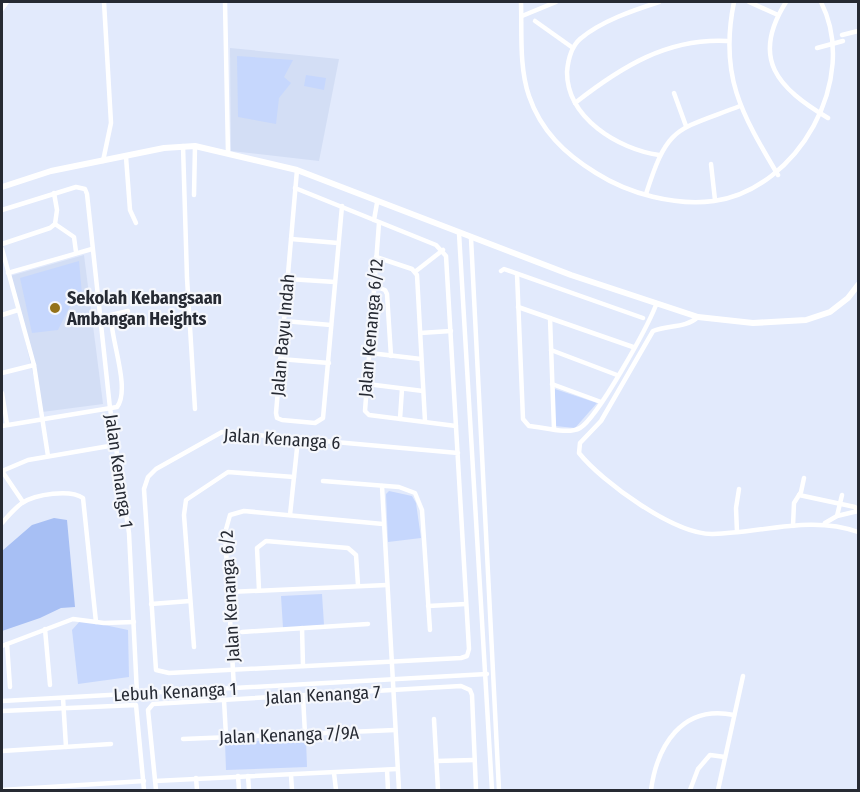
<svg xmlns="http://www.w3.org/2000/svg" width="860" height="792" viewBox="0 0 860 792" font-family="'Fira Sans Condensed',sans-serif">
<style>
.built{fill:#d3def5}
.green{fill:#c6d7fd}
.water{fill:#a7bff4}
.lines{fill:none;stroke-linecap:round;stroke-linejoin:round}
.minor{stroke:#fff;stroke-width:4.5}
.major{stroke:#fff;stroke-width:6}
.poi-dot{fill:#94721a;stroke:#f5f7fc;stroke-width:2}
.labels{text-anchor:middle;stroke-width:4.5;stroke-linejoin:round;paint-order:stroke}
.poi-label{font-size:18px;font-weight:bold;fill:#262a33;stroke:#f5f7fc;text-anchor:start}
.street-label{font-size:18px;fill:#262a33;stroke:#f5f7fc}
</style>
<rect width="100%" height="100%" fill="#e2eafc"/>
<g class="built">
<polygon points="230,48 339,59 319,161 231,151"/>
<polygon points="84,255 103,404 42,412 10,276"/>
</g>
<g class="green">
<polygon points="237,56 293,60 284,77 291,83 279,98 276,124 238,117"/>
<polygon points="306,75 326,78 324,90 304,86"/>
<polygon points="79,261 83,305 70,306 58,330 32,333 20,278"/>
<polygon points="555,389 597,403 575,428 555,426"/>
<polygon points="389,491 412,496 416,503 421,538 388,542 386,494"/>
<polygon points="322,594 324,625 283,628 281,596"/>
<polygon points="81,620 128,630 129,677 78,684 72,630"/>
<polygon points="306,739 307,767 226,770 225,742"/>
</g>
<polygon class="water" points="54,518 67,520 75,607 61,608 40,618 2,631 2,551 32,525"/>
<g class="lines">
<g class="minor">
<polyline points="225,2 228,153"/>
<path d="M 521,2 C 522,32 519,67 529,96 C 541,131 565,154 596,173 C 629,194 675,206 714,201 C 798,189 860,79 821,2"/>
<path d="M 734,2 C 719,75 741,113 778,175"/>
<polyline points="749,2 778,15"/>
<path d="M 786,2 C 750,59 778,88 828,118"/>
<polyline points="2,9 7,2"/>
<polyline points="522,16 556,2"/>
<polyline points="535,21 573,48"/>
<polyline points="842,35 858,31"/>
<polyline points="817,48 843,41"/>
<polyline points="674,93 686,126"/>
<path d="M 575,103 C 621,67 667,38 727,41"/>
<polyline points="183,146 187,278 195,409"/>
<path d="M 659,155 C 618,149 567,118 567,72 C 568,60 571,47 580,39 C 601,21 634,10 659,2"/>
<polyline points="126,157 130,210 136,223"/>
<polyline points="103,161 111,123 104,2"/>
<polyline points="711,164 715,200"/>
<polyline points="297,170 276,413 277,418 282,420 315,423 323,418 342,206"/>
<polyline points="295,188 436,245 446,256 469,649 467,656 461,658 169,673 156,670 144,489 148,477 156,469 222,432 458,453"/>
<path d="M 646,194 C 668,125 675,131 740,106"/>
<polyline points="194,195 195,146"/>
<polyline points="2,210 76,187 85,189 87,194 110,408 129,533 137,694"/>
<polyline points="374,220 377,203"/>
<polyline points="379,223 365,411 369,415 456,426"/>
<polyline points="55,224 74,237 76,252"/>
<polyline points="459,233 492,790"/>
<polyline points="471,238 499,790"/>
<polyline points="291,239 338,243"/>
<polyline points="2,244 50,228 55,224 57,210 54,193"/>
<polyline points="2,249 34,365 48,456"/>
<polyline points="376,257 412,269 417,275 425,421"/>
<polyline points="416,271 443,250"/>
<polyline points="501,271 504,269 643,318"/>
<polyline points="8,273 92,249"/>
<path d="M 517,274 L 523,419 L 529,426 C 543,427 568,435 580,428 C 598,417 647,328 656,305"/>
<polyline points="288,279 335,282"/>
<polyline points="374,286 385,290 387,294 391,356"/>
<polyline points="518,307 633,347"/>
<polyline points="2,315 18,310"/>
<path d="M 698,317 C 686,328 668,325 653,331 L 601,421 L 580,443 L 579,453 C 602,482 675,535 713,534 C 762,533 811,515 858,532"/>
<polyline points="550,318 554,429"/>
<polyline points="284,321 331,325"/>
<polyline points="420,333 451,331"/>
<polyline points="551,350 617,375"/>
<polyline points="370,353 421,359"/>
<polyline points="280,359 329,363"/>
<polyline points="2,373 34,365"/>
<polyline points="367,384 423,391"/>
<polyline points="552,384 601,402"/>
<polyline points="2,393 7,424"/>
<polyline points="400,419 402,389"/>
<path d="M 2,426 L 117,407 C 131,389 110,338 111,315 L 128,311"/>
<polyline points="2,471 28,460 115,445"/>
<polyline points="2,471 23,502"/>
<polyline points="323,481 399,487 415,493 422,510 430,630"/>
<polyline points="382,486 399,790"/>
<polyline points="799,495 855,507 857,511"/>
<polyline points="290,515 298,439"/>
<polyline points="837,516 842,495"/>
<path d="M 2,523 C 8,516 15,508 22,503 C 36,494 70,489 83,498 L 96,622"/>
<polyline points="825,523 837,516 858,511"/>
<polyline points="793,526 794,503 801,492 804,478"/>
<polyline points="737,532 736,508 739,489"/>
<polyline points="259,590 257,548 266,541 348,548 356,555 358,585"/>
<polyline points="229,592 387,585"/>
<polyline points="151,604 190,601"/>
<polyline points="428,606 466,604"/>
<polyline points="302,628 303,666"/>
<polyline points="45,629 50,685"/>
<polyline points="242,632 368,624"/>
<polyline points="7,644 10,687"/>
<polyline points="2,646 73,619 104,623 134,622"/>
<polyline points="194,647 184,515 186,500 228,472 294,477"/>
<polyline points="234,688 225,533 230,515 244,511 383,524"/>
<polyline points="303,696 305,734"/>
<polyline points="63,698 66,747"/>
<polyline points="224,700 226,736"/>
<polyline points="2,701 487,674"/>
<polyline points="2,711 136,705 144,790"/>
<polyline points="434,719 438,790"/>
<polyline points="183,739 395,730"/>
<polyline points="2,751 111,744"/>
<polyline points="436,761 474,760"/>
<polyline points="387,770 388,790"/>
<polyline points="334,773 336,790"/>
<polyline points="291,775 292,790"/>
<polyline points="238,776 239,790"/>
<polyline points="248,776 249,790"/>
<polyline points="196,778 197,790"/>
<polyline points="155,781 397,769"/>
<polyline points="2,790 144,781"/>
<polyline points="156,790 148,710 153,704 461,686 470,690 472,695 476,790"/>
<path d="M 651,790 C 657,746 682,704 734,715"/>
<polyline points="690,790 698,769 710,755 725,757"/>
<polyline points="718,790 743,676"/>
</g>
<polyline class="major" points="2,187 51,171 164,148 195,146 297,170 571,275 698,317 753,323 806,320 830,312 848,298 858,285"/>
</g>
<circle class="poi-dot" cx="55" cy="308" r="6"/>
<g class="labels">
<g class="poi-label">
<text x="67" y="304">Sekolah Kebangsaan<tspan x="67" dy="21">Ambangan Heights</tspan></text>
</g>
<g class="street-label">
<text transform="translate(371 328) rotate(-85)" y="6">Jalan Kenanga 6/12</text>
<text transform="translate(283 335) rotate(-85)" y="6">Jalan Bayu Indah</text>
<text transform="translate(282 439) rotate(4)" y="6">Jalan Kenanga 6</text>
<text transform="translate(119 471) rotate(82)" y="6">Jalan Kenanga 1</text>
<text transform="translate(230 596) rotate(-93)" y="6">Jalan Kenanga 6/2</text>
<text transform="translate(175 692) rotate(-3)" y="6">Lebuh Kenanga 1</text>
<text transform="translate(323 695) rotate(-3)" y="6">Jalan Kenanga 7</text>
<text transform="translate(289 735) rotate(-2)" y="6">Jalan Kenanga 7/9A</text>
</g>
</g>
<rect width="860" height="792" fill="none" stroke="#262a33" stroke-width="6"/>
</svg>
